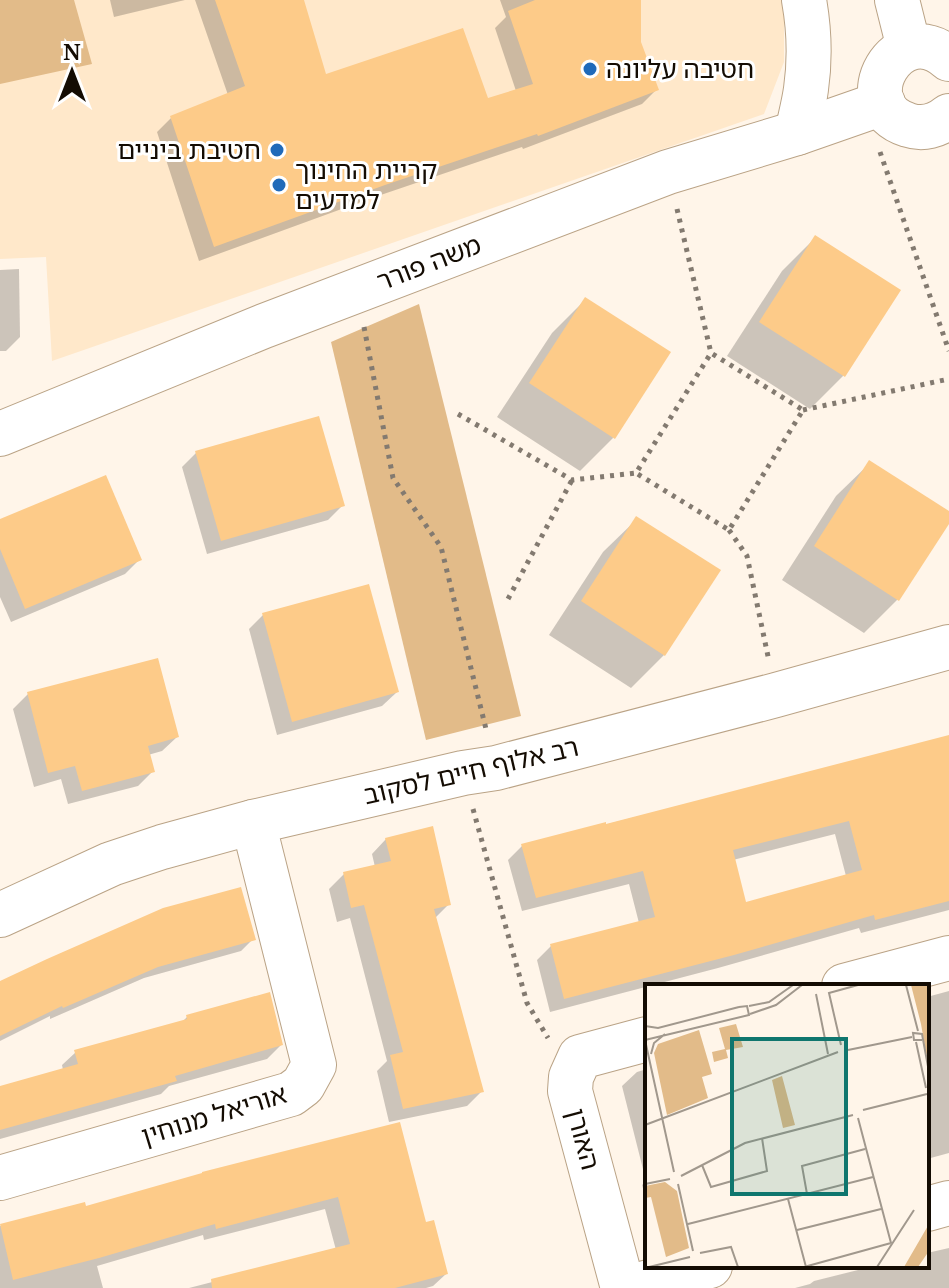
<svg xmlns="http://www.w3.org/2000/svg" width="949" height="1288" viewBox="0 0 949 1288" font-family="'Noto Serif','Noto Sans Hebrew',serif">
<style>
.built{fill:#ffe8ca}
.green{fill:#e2bb89}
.shadow{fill:#0003;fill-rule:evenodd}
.building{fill:#fdcb89;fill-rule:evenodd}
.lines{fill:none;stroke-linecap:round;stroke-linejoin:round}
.minor-casing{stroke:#baa386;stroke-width:46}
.path{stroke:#837a70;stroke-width:5;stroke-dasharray:4 6;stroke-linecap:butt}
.minor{stroke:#fff;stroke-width:44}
.poi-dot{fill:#206ab9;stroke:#fff;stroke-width:3}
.labels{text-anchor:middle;stroke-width:6;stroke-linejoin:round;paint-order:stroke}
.poi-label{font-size:26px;fill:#140c03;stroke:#fff;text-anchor:start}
.street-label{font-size:26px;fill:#140c03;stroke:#fff}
.inset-road{fill:none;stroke:#a1988d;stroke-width:2}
.view{fill:#0f766e;fill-opacity:0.15;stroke:#0f766e;stroke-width:4}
.inset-edge{fill:none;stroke:#140c03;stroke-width:4}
</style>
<rect width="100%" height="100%" fill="#fff5e9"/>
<polygon class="built" points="0,0 782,0 784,7 784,62 764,114 52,361 46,257 0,259"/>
<g class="green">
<polygon points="0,0 74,0 92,64 0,84"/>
<polygon points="419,304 521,716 426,740 331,342"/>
</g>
<g class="shadow">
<polygon points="110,0 185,0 114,17"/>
<polygon points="195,0 301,0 324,77 486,101 516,91 495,28 506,17 500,0 639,0 639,42 657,89 642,104 523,149 522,147 369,199 199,261 157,132 172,117 228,95"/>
<polygon points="816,237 843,376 810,409 727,356 782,271"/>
<polygon points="19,269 20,337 6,351 0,351 0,270"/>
<polygon points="585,300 613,438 580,471 497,417 552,333"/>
<polygon points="196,453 343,505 328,520 207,554 182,467"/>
<polygon points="870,463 949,514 949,521 897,600 864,633 782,580 836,496"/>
<polygon points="637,519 664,655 631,688 549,635 603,552"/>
<polygon points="0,521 139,560 125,574 11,622 0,597"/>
<polygon points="263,615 397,692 382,706 277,735 249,629"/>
<polygon points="28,694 177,737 162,751 148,755 153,771 138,786 68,804 61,779 34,787 13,709"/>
<path d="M 949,737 L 949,910 L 861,933 L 859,928 L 718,968 L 550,1012 L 537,960 L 551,946 L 639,923 L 629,884 L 522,911 L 508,860 L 522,846 ZM 835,834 L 846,876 L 745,904 L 733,860 Z"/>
<polygon points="386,839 449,904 435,918 481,1092 467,1106 389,1122 377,1071 387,1061 350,918 337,922 329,889 344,874 375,867 372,854"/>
<polygon points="253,939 241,951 144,978 50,1019 50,1016 0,1041 0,984"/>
<polygon points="949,991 949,1153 927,1159 927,997"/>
<polygon points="187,1017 281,1045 267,1059 169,1086 161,1094 0,1139 0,1088 63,1070 62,1065 76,1052 181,1023"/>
<polygon points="647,1069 647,1202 642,1185 646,1181 622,1086 637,1072"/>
<polygon points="399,1124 425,1224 446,1274 433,1286 426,1288 189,1288 336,1250 325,1209 204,1240 203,1235 97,1266 103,1288 0,1288 0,1226 83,1204 84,1209"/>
<polygon points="949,1248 949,1288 795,1288 810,1284 814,1281 874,1266 927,1266 927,1253"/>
</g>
<g class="building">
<polygon points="215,0 304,0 326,74 463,28 488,98 533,84 508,11 535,0 641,0 641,42 659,90 538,136 537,134 385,185 214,247 170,116 245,86"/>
<polygon points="815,235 901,290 845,377 759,322"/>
<polygon points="585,297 671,352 615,439 529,383"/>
<polygon points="319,416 345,506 221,541 195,451"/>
<polygon points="869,460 949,511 949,524 899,601 814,546"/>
<polygon points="106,475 142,560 25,609 0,549 0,519"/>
<polygon points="636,516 721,570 665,656 581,601"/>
<polygon points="369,584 399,692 292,722 262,613"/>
<polygon points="158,658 179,737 148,746 155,772 82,791 75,766 48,773 27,692"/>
<path d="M 949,735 L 949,901 L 875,920 L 874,915 L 734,955 L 564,999 L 550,944 L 655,917 L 643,871 L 536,898 L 521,844 L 606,822 L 606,824 ZM 849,821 L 862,870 L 746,902 L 733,850 Z"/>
<polygon points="433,826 451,905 434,909 484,1092 403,1109 390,1055 403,1052 364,905 351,908 343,872 391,861 385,838"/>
<polygon points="241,887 256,940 158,967 63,1008 62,1006 0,1036 0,981 47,959 163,908"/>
<polygon points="270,992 283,1045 175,1076 177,1081 0,1130 0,1086 78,1064 74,1050 187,1019 186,1015"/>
<polygon points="400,1122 426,1222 434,1220 448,1274 395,1288 212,1288 211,1279 350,1244 338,1197 216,1229 215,1224 99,1258 13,1280 0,1224 85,1202 86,1206 202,1173 202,1172"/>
</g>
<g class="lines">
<g class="minor-casing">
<g id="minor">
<polyline points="897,0 909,48"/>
<path d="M 949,59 C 899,13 846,106 908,125 C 923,130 937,126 949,116"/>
<path d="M 797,133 C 800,118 804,104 806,89 C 810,61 809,28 804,0"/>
<polyline points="0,434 264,326 668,172 797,133 883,103"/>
<polyline points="0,915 111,864 162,847 253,822 463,773 496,768 776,695 949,647"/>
<polyline points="844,986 949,958"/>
<polyline points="0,1178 291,1094 303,1085 314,1065 253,822"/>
<polyline points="927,1209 949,1203"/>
<polyline points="623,1288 570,1091 571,1077 580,1057 647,1039"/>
<polyline points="626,1288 710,1266"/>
</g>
</g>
<g class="path">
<polyline points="880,152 949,351"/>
<polyline points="677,209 711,353 803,410 729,530 636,473 711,353"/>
<polyline points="364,327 393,478 441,547 487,733"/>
<polyline points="803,410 949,379"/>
<polyline points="458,414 572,480 636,473"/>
<polyline points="729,530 747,556 769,661"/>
<polyline points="508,599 572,480"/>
<polyline points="473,809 527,1003 548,1038"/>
</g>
<use href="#minor" class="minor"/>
</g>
<g class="poi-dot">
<circle cx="590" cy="69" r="8"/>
<circle cx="277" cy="150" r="8"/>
<circle cx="279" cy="185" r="8"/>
</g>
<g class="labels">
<g class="poi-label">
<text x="606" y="78">חטיבה עליונה</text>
<text x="261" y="159" text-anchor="end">חטיבת ביניים</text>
<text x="295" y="179">קריית החינוך<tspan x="295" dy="30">למדעים</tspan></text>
</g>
<g class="street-label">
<text transform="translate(429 263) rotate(-21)" y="9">משה פורר</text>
<text transform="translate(471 771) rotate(-13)" y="9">רב אלוף חיים לסקוב</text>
<text transform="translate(214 1115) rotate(-17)" y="9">אוריאל מנוחין</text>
<text transform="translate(583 1139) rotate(75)" y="9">האורן</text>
</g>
</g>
<g transform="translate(645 984)">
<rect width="284" height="284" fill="#fff5e9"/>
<path d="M 266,1 L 284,1 L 284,86 L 276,40 ZM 91,40 L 98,63 L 81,66 L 83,74 L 69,78 L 67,68 L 80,65 L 74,44 ZM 54,46 L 67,90 L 57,93 L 63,114 L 22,131 L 9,69 L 13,60 ZM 137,92 L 150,141 L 138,144 L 127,96 ZM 20,198 L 32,207 L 44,264 L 21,273 L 6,213 L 0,214 L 0,202 ZM 284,240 L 284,267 L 273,283 L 259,283 Z" fill="#e2bb89"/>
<path class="inset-road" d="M 261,1 L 273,47M 171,10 L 183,70M 104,22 L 124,18 L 148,1M 105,30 L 131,21 L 157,1M 0,42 L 13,44 L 94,23M 0,56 L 29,188M 0,56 L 104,31 L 102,22 L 94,23M 277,56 L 269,56 L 268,49 L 277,50 L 284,88M 271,58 L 281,104M 196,61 L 184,9 L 213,1M 203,66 L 267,53M 6,70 L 9,59 L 20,50M 218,126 L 282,110M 213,134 L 246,259M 0,141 L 193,68M 57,181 L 66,203 L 122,187 L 117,154M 36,192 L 100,159 L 208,131M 0,200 L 25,195M 33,200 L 48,267M 162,210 L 157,182 L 220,165M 143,215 L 161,283M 43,240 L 228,193M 152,246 L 236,225M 55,269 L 86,263 L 93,283M 4,283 L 45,273M 159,283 L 246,259M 232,283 L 269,226"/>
<path class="view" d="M 87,55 L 201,55 L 201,210 L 87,210 Z"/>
<rect width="284" height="284" class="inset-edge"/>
</g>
<g transform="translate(72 72)" stroke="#ffffff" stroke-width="6" paint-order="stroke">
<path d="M0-6L14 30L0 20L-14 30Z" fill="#140c03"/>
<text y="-12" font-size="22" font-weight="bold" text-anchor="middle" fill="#140c03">N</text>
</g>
</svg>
